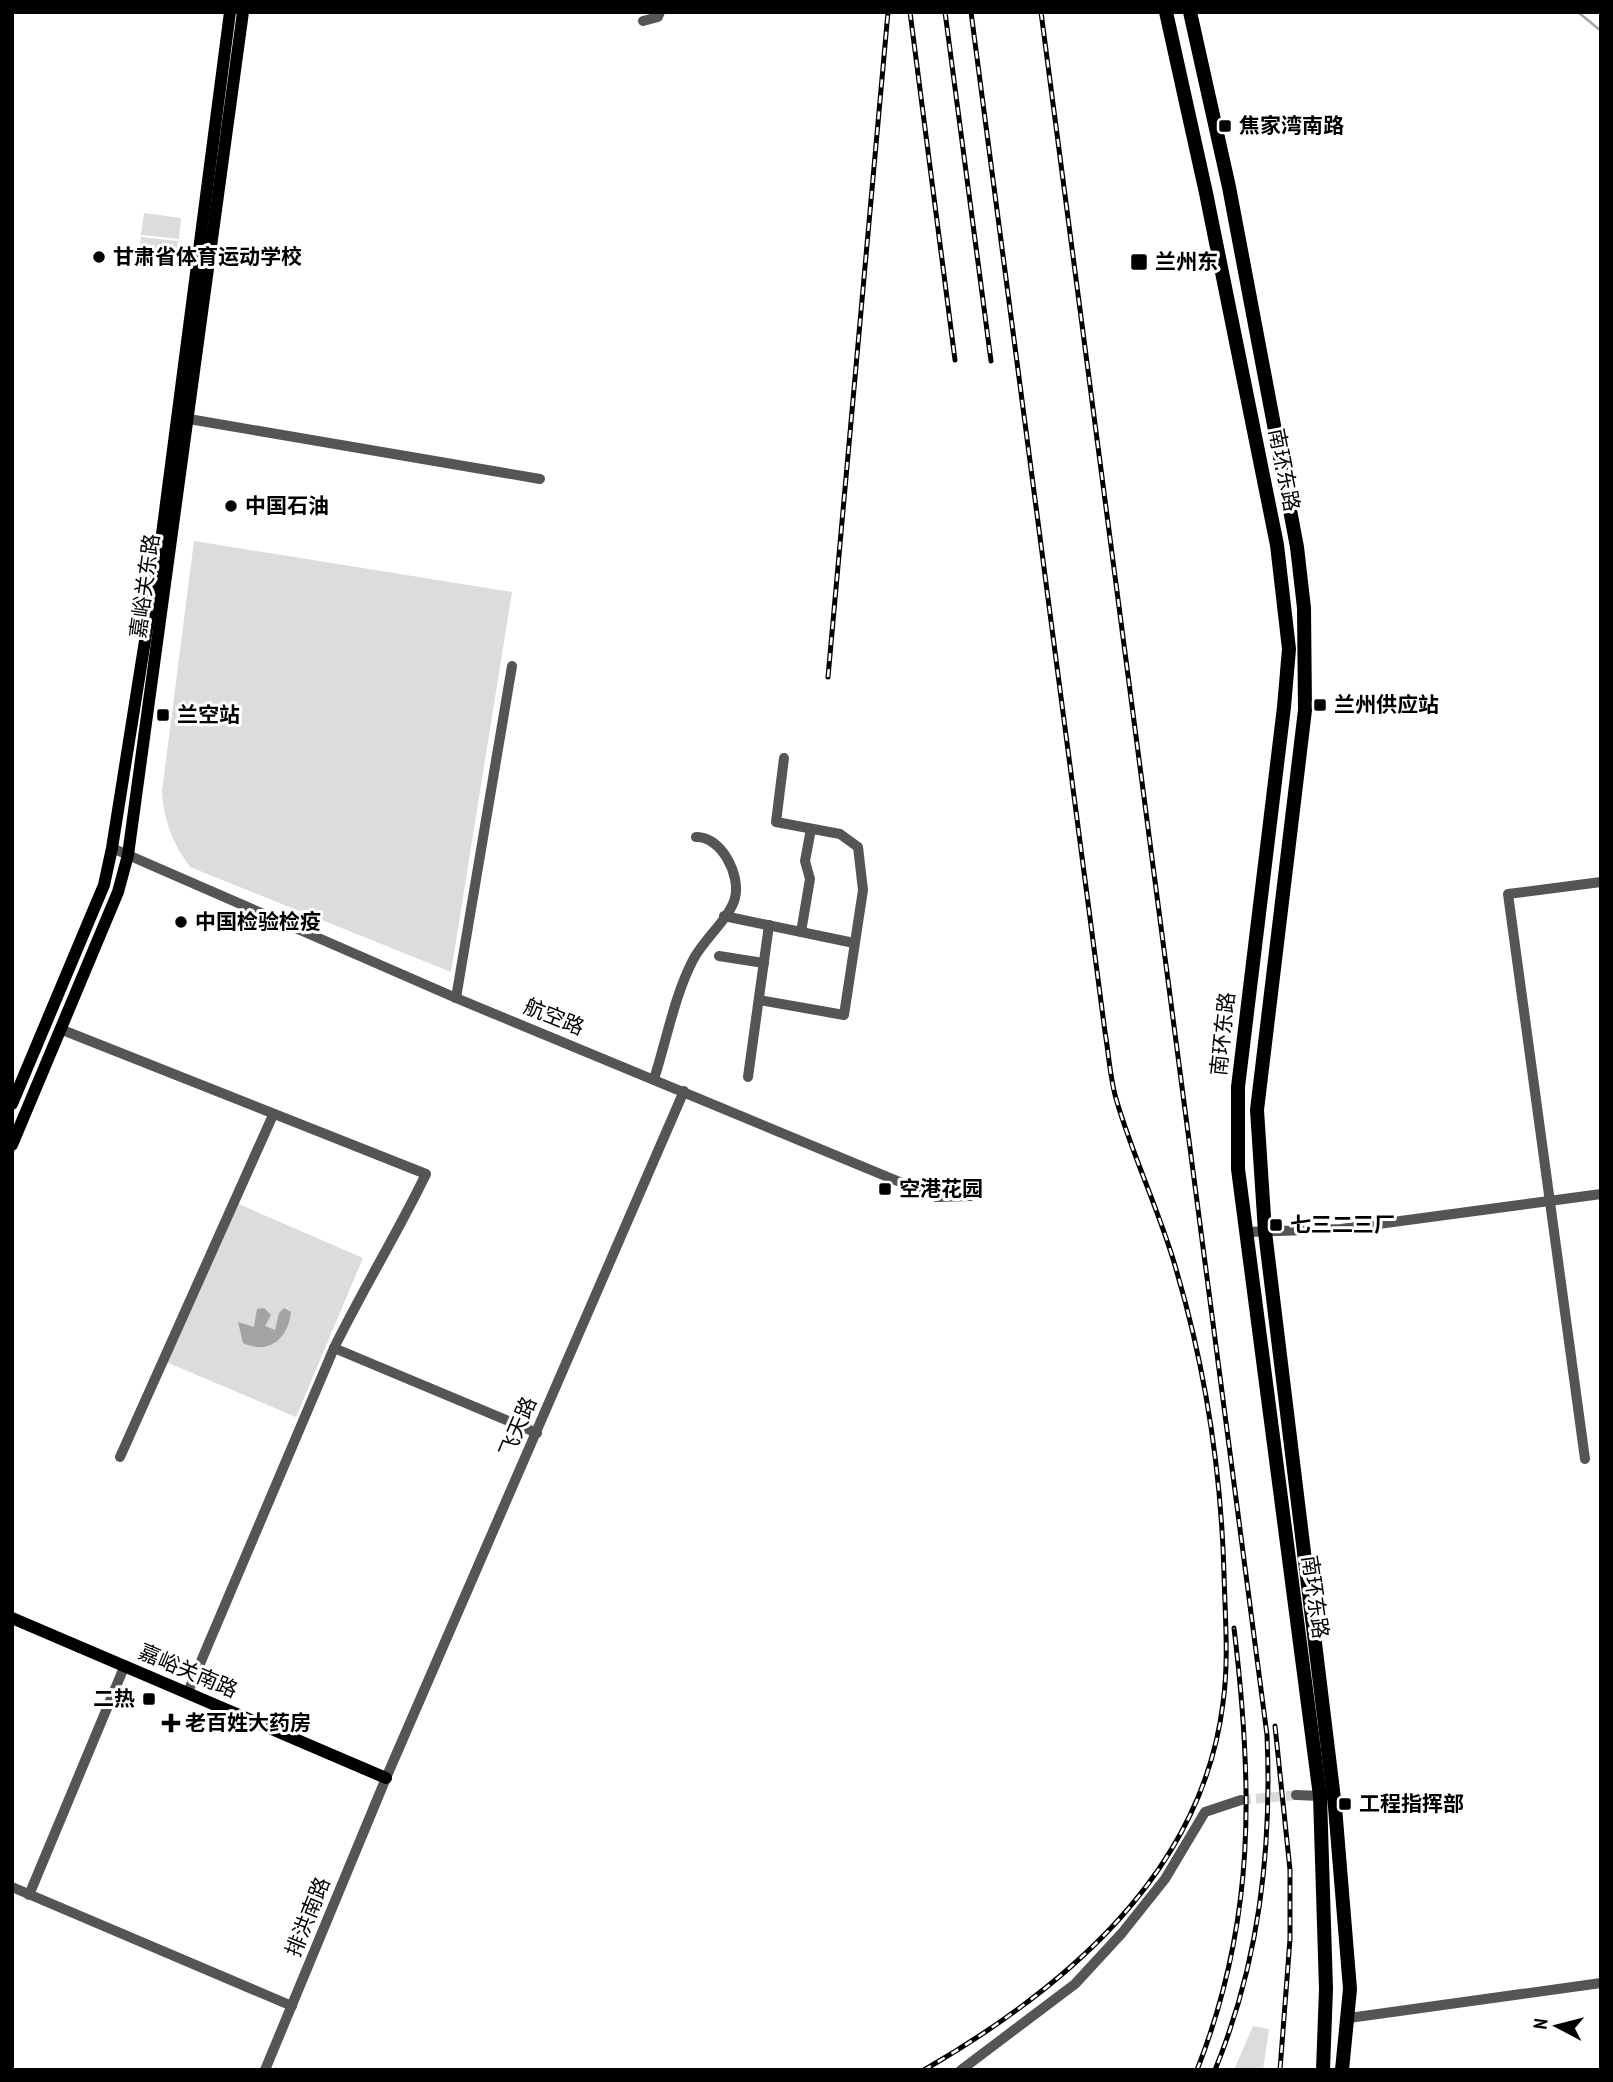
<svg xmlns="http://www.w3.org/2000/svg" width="1613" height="2082" viewBox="0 0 1613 2082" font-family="'PT Sans Narrow','Noto Sans SC',sans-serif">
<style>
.green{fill:#dcdcdc}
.water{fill:#a3a3a3}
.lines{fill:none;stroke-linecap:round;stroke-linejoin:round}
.stream{stroke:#a3a3a3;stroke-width:2.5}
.minor-tunnel{stroke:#d9d9d9;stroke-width:10;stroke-dasharray:10 5;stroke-linecap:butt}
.minor{stroke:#555;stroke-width:10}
.major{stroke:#000;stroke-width:12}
.highway{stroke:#000;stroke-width:14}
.rail-casing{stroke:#000;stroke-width:5}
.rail{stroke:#fff;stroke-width:2.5;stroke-dasharray:8;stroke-linecap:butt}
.poi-dot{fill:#000;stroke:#fff;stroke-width:2.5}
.labels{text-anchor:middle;stroke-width:6;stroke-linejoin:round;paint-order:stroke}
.poi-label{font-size:21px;font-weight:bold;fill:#000;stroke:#fff;text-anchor:start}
.street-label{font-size:21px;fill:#000;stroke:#fff}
</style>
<rect width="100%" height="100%" fill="#fff"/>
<g class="green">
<polygon points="144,213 181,218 179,239 141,235"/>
<polygon points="141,237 178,241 176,263 138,258"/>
<path d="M 194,541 L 512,592 L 451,972 L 190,867 C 172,842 164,822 162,791 Z"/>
<polygon points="234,1202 363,1258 296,1417 166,1362"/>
<polygon points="1253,2026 1269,2029 1263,2070 1234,2070"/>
</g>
<path class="water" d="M 264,1308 L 271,1315 L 265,1326 L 275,1330 L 279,1313 L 284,1308 L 291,1312 C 288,1339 269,1355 243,1343 L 238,1322 L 254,1327 L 257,1309 Z"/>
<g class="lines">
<polyline class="stream" points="1578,12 1601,31"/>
<polyline class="minor-tunnel" points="1241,1800 1296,1795"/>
<g class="minor">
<polyline points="643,21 658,17 660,12"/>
<polyline points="189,419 540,479"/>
<polyline points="112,848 456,998 936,1197 970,1196"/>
<polyline points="724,916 854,943"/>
<polyline points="801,932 810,879 805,861 811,829"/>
<polyline points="719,956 764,963"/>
<polyline points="456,998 512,666"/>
<polyline points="759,1000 844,1015 863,890 858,847 840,834 776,822 784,758"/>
<path d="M 60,1029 L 426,1174 C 397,1234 363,1289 334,1348"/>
<polyline points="748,1077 769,925"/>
<path d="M 654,1079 C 666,1042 675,994 693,960 C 703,940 730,918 735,898 C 741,875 721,836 696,837"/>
<polyline points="1245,1232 1341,1229 1601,1194"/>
<polyline points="120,1457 273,1115"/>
<polyline points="1585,1459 1508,894 1601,882"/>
<polyline points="188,1692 334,1348 537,1433"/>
<polyline points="1296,1795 1320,1796"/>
<polyline points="12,1887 292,2006"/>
<polyline points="29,1895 125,1665"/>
<polyline points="1349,2018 1601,1983"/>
<polyline points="265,2070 386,1778 684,1091"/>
<polyline points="961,2070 1075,1984 1122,1933 1165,1879 1205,1812 1241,1800"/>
</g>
<g class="major">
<polyline points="12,1104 104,885 112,848 162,534 230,12"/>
<polyline points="12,1145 118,892 128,855 243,12"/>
<polyline points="12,1618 386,1778"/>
</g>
<g class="highway">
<polyline points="1166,12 1206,193 1277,545 1289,649 1284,707 1238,1087 1238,1169 1320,1796 1326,1989 1323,2070"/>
<polyline points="1190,12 1229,187 1297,547 1304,608 1305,710 1257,1110 1265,1232 1335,1807 1350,1989 1342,2070"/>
</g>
<g class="rail-casing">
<g id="rail">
<polyline points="910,12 955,360"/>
<polyline points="945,12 991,361"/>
<path d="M 1041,12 L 1267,1735 C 1272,1851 1259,1962 1215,2070"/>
<polyline points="828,677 888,12"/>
<polyline points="1275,1726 1290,1870 1290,1939 1280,2070"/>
<path d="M 924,2070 C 1064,1989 1202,1874 1223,1703 C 1229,1660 1225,1616 1224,1573 C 1221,1471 1205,1367 1176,1269 C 1160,1213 1134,1159 1117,1102 C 1110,1080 1109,1055 1105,1032 L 971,12"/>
<path d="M 1197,2070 C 1256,1920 1253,1785 1234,1628"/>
</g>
</g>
<use href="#rail" class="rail"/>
</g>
<g class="poi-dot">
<rect x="1218" y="119" width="14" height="14" rx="3.5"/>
<circle cx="99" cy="257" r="7"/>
<rect x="1130" y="253" width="18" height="18" rx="3.5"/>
<circle cx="231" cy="506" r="7"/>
<rect x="1313" y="698" width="14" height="14" rx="3.5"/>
<rect x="156" y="708" width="14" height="14" rx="3.5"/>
<circle cx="181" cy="922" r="7"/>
<rect x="878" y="1182" width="14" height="14" rx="3.5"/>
<rect x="1269" y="1218" width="14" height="14" rx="3.5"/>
<rect x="142" y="1692" width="14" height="14" rx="3.5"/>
<path d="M167.5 1712.5h7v7h7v7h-7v7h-7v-7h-7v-7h7z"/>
<rect x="1338" y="1797" width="14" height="14" rx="3.5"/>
</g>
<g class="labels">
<g class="poi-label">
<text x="1239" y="133">焦家湾南路</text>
<text x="113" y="264">甘肃省体育运动学校</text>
<text x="1155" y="269">兰州东</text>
<text x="245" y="513">中国石油</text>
<text x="1334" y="712">兰州供应站</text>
<text x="177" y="722">兰空站</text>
<text x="195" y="929">中国检验检疫</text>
<text x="899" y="1196">空港花园</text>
<text x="1290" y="1232">七三二三厂</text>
<text x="135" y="1706" text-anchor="end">二热</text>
<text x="185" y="1730">老百姓大药房</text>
<text x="1359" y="1811">工程指挥部</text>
</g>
<g class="street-label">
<text transform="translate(1284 470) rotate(79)" y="7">南环东路</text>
<text transform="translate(145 586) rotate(-82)" y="7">嘉峪关东路</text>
<text transform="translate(554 1017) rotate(22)" y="7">航空路</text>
<text transform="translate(1223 1034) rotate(-84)" y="7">南环东路</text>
<text transform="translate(518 1427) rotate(-67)" y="7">飞天路</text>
<text transform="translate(1315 1597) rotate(82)" y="7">南环东路</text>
<text transform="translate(188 1671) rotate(23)" y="7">嘉峪关南路</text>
<text transform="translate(308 1917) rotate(-68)" y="7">排洪南路</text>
</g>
</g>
<rect width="1613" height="2082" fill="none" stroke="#000000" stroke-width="28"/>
<g transform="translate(1557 2026) rotate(277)" stroke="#ffffff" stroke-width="5" paint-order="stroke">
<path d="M0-5L12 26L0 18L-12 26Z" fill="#000000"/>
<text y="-10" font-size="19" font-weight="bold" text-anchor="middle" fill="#000000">N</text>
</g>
</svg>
